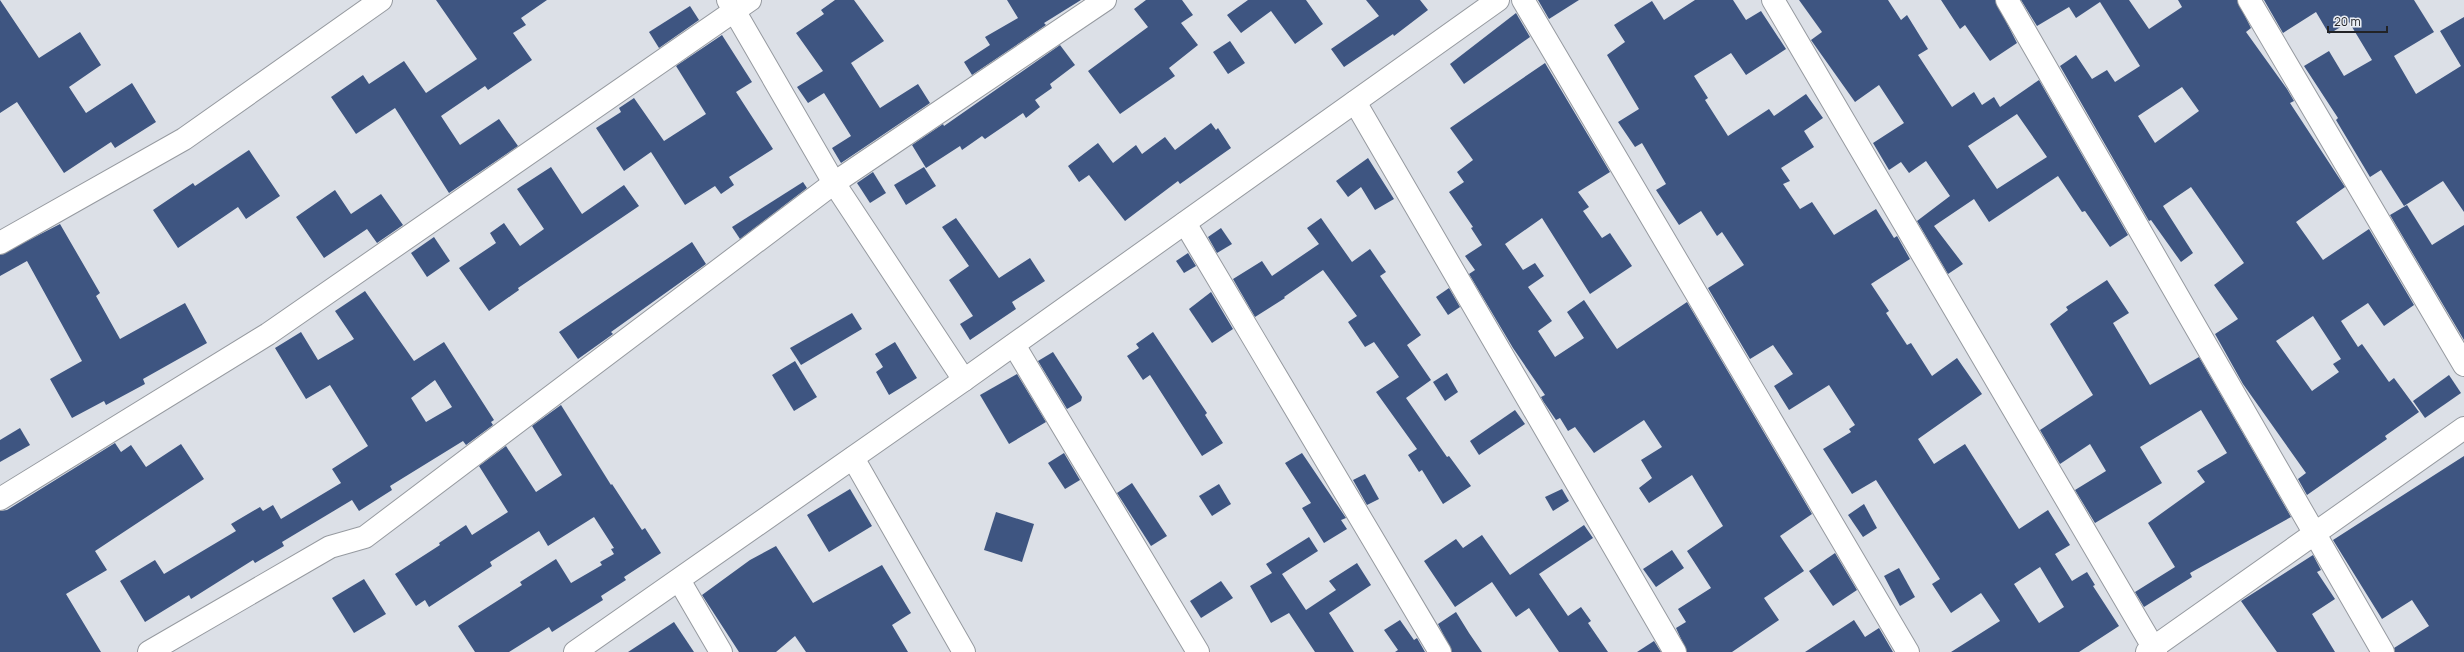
<svg xmlns="http://www.w3.org/2000/svg" width="2464" height="652" viewBox="0 0 2464 652" font-family="Manrope,sans-serif">
<style>
.building{fill:#3e5581;fill-rule:evenodd}
.lines{fill:none;stroke-linecap:round;stroke-linejoin:round}
.minor-casing{stroke:#969aa0;stroke-width:24}
.minor{stroke:#fff;stroke-width:22}
</style>
<rect width="100%" height="100%" fill="#dce0e7"/>
<g class="building">
<polygon points="0,0 39,58 80,32 101,65 69,87 86,113 132,83 156,122 115,148 111,142 64,173 17,102 0,113"/>
<polygon points="436,0 547,0 521,18 526,25 513,33 532,60 488,90 485,86 441,116 460,145 499,119 518,146 449,193 395,108 356,134 331,97 363,75 369,84 404,61 426,93 477,59"/>
<polygon points="835,0 854,0 884,41 851,63 880,108 918,84 930,103 841,163 832,148 851,136 824,93 808,103 797,87 823,71 796,33 824,14 821,10"/>
<polygon points="1007,0 1081,0 1044,23 1046,25 972,75 964,62 990,45 985,37 1018,18"/>
<polygon points="1146,0 1182,0 1193,15 1181,23 1198,45 1169,68 1175,76 1120,114 1088,71 1148,27 1134,9"/>
<polygon points="1248,0 1306,0 1323,24 1295,44 1271,11 1241,33 1227,15"/>
<polygon points="1366,0 1420,0 1428,10 1394,36 1393,34 1344,67 1331,49 1379,16"/>
<polygon points="1538,0 1579,0 1549,19"/>
<path d="M 1695,0 L 1733,0 L 1746,20 L 1761,11 L 1786,49 L 1746,75 L 1731,53 L 1694,76 L 1708,98 L 1705,100 L 1728,136 L 1769,109 L 1774,116 L 1806,94 L 1823,118 L 1804,131 L 1814,147 L 1781,168 L 1790,181 L 1783,184 L 1800,209 L 1812,202 L 1834,235 L 1876,209 L 1894,238 L 1897,236 L 1910,259 L 1871,284 L 1889,311 L 1886,313 L 1907,345 L 1911,343 L 1932,376 L 1957,358 L 1982,394 L 1918,439 L 1934,464 L 1965,444 L 2019,529 L 2048,510 L 2070,545 L 2055,554 L 2072,581 L 2087,572 L 2095,585 L 2093,586 L 2119,626 L 2079,652 L 1951,652 L 2000,621 L 1981,593 L 1951,613 L 1932,584 L 1940,579 L 1876,480 L 1852,494 L 1823,449 L 1851,432 L 1849,429 L 1855,425 L 1829,385 L 1789,410 L 1774,386 L 1793,374 L 1773,345 L 1750,359 L 1708,288 L 1744,265 L 1722,232 L 1717,236 L 1701,211 L 1679,225 L 1656,190 L 1666,184 L 1642,143 L 1635,147 L 1618,122 L 1639,109 L 1607,55 L 1625,42 L 1614,25 L 1652,1 L 1664,20 ZM 2040,567 L 2064,607 L 2039,623 L 2014,584 Z"/>
<path d="M 1799,0 L 1888,0 L 1901,20 L 1907,15 L 1928,49 L 1918,55 L 1952,107 L 1974,92 L 1982,105 L 1994,97 L 2000,107 L 2039,80 L 2128,235 L 2110,247 L 2085,211 L 2082,212 L 2058,176 L 1989,222 L 1974,199 L 1934,226 L 1963,264 L 1948,274 L 1917,221 L 1950,196 L 1926,161 L 1909,173 L 1901,162 L 1889,170 L 1873,143 L 1904,123 L 1879,85 L 1855,102 L 1811,40 L 1822,32 ZM 2017,114 L 2047,157 L 1997,189 L 1968,146 Z"/>
<polygon points="1941,0 1995,0 2017,43 1990,61 1965,25 1960,29"/>
<path d="M 2021,0 L 2129,0 L 2149,29 L 2182,7 L 2178,0 L 2237,0 L 2251,28 L 2246,32 L 2287,89 L 2294,101 L 2290,103 L 2345,187 L 2296,222 L 2323,260 L 2369,229 L 2414,305 L 2384,326 L 2368,303 L 2341,321 L 2358,347 L 2362,344 L 2389,382 L 2394,378 L 2419,412 L 2385,436 L 2387,439 L 2307,495 L 2298,479 L 2306,473 L 2243,384 L 2215,334 L 2238,319 L 2214,285 L 2244,263 L 2191,187 L 2163,206 L 2193,253 L 2181,262 L 2151,220 L 2149,221 L 2060,66 L 2076,55 L 2092,79 L 2107,70 L 2115,82 L 2140,66 L 2100,2 L 2076,18 L 2069,7 L 2037,26 ZM 2182,87 L 2199,111 L 2155,143 L 2138,116 ZM 2313,316 L 2341,359 L 2333,364 L 2339,372 L 2312,391 L 2276,341 Z"/>
<polygon points="2264,0 2414,0 2434,32 2394,56 2416,94 2461,66 2440,31 2464,17 2464,212 2443,181 2404,206 2381,170 2370,177 2336,120 2338,118 2304,66 2329,51 2344,76 2372,60 2349,22 2329,34 2316,12 2283,33"/>
<polygon points="690,6 699,20 659,48 649,32"/>
<polygon points="1516,13 1530,37 1464,84 1450,64"/>
<polygon points="722,35 752,82 736,92 773,149 729,177 734,185 721,194 715,186 685,205 651,152 624,171 596,128 621,112 619,108 634,98 664,141 706,114 676,66"/>
<polygon points="1230,41 1245,63 1228,74 1213,52"/>
<polygon points="1060,45 1075,65 1050,84 1052,88 1035,100 1040,107 1026,118 1023,113 985,139 982,136 962,150 960,146 926,168 912,145 943,124 944,126"/>
<polygon points="1545,63 1610,172 1578,192 1589,207 1583,211 1602,238 1610,233 1632,266 1590,294 1542,218 1505,244 1523,270 1535,263 1544,276 1528,287 1552,321 1538,331 1555,357 1584,338 1567,312 1584,300 1617,349 1687,302 1812,514 1780,536 1804,571 1764,598 1779,620 1732,652 1687,652 1676,628 1686,622 1678,609 1711,588 1687,551 1723,526 1692,475 1649,503 1639,488 1652,478 1641,460 1662,447 1644,420 1594,453 1575,427 1568,431 1560,418 1556,420 1543,401 1541,397 1545,395 1513,348 1469,274 1475,270 1465,256 1482,245 1471,228 1473,227 1449,192 1464,182 1457,172 1473,160 1450,128"/>
<polygon points="1211,123 1216,130 1218,128 1231,148 1180,184 1178,181 1125,221 1089,175 1079,182 1068,166 1098,143 1113,163 1136,145 1142,154 1165,137 1175,150"/>
<polygon points="249,150 280,196 246,219 238,207 178,248 153,210 193,183 195,186"/>
<polygon points="1368,158 1394,199 1375,210 1361,187 1348,197 1336,181"/>
<polygon points="551,167 582,214 624,185 639,206 518,288 519,290 489,311 459,268 496,243 490,233 504,223 520,246 544,229 517,189"/>
<polygon points="924,167 936,186 906,205 894,185"/>
<polygon points="873,172 886,193 870,203 857,183"/>
<polygon points="803,182 807,188 740,239 732,227"/>
<polygon points="335,190 351,214 381,194 403,225 377,243 367,229 324,258 296,217"/>
<polygon points="2407,205 2432,245 2464,225 2464,340 2390,215"/>
<polygon points="956,218 999,278 1030,258 1045,281 1012,302 1016,309 970,340 960,324 973,316 949,280 969,266 942,227"/>
<polygon points="1321,218 1352,262 1370,249 1386,272 1380,276 1421,335 1407,345 1431,380 1406,398 1447,457 1449,456 1471,486 1443,504 1422,470 1419,472 1408,455 1417,449 1376,392 1399,377 1374,342 1365,347 1348,322 1357,316 1323,270 1284,297 1285,298 1255,317 1233,279 1262,261 1272,276 1319,244 1307,228"/>
<polygon points="60,224 100,293 96,296 120,339 185,303 207,343 143,379 145,384 106,405 104,401 72,418 50,379 82,361 27,261 0,276 0,255"/>
<polygon points="1221,228 1232,244 1217,253 1208,237"/>
<polygon points="434,237 450,261 427,277 411,253"/>
<polygon points="692,242 706,264 611,332 613,334 578,359 559,332"/>
<polygon points="1188,253 1196,266 1184,273 1176,261"/>
<polygon points="2107,280 2129,313 2113,323 2150,385 2199,357 2291,517 2190,573 2192,577 2144,607 2135,592 2175,567 2148,523 2205,482 2197,471 2227,453 2201,410 2140,447 2162,483 2095,523 2075,490 2106,471 2090,444 2060,464 2040,430 2093,395 2050,324 2068,310 2066,307"/>
<polygon points="1449,288 1460,307 1448,315 1436,297"/>
<path d="M 365,291 L 414,361 L 444,342 L 494,420 L 491,422 L 493,425 L 466,445 L 463,441 L 390,486 L 392,490 L 359,511 L 352,500 L 282,542 L 284,546 L 255,563 L 253,560 L 191,599 L 189,595 L 145,622 L 120,581 L 155,560 L 164,574 L 236,531 L 231,524 L 260,507 L 263,511 L 273,505 L 281,519 L 341,483 L 332,469 L 368,446 L 330,385 L 306,399 L 275,348 L 301,332 L 318,360 L 354,339 L 335,311 ZM 435,380 L 452,407 L 426,422 L 411,398 Z"/>
<polygon points="1211,292 1233,329 1212,343 1189,309"/>
<polygon points="852,313 862,329 801,365 790,348"/>
<polygon points="1153,332 1207,413 1205,415 1223,443 1202,456 1150,375 1143,380 1127,356 1139,348 1136,344"/>
<polygon points="895,342 917,378 889,395 876,372 883,367 875,354"/>
<polygon points="1053,352 1082,397 1081,401 1067,409 1038,361"/>
<polygon points="795,361 817,397 794,411 772,375"/>
<polygon points="1447,373 1458,392 1445,401 1433,382"/>
<polygon points="1017,374 1046,422 1009,444 980,395"/>
<polygon points="2449,375 2461,393 2425,418 2413,401"/>
<polygon points="561,405 611,485 612,484 642,530 645,528 661,553 624,577 626,580 601,596 603,600 552,632 549,627 509,652 475,652 458,626 522,585 520,582 556,559 571,583 602,565 600,562 614,554 611,549 614,548 594,517 548,546 539,531 490,562 492,566 429,607 425,600 416,606 395,574 440,545 439,543 466,525 472,535 508,512 479,466 506,446 536,492 562,475 532,426"/>
<polygon points="1515,410 1525,424 1479,455 1470,441"/>
<polygon points="20,428 30,445 0,462 0,440"/>
<polygon points="115,443 121,452 131,445 146,467 181,444 204,479 95,551 107,570 66,594 101,652 0,652 0,511 7,510"/>
<polygon points="1064,453 1080,480 1065,489 1048,463"/>
<polygon points="1302,453 1346,518 1341,520 1347,529 1324,543 1302,508 1311,503 1285,463"/>
<polygon points="2464,456 2464,652 2395,652 2394,648 2429,626 2412,600 2382,619 2333,540"/>
<polygon points="1365,474 1379,499 1367,505 1353,480"/>
<polygon points="1132,483 1167,536 1151,546 1117,493"/>
<polygon points="1219,484 1231,504 1212,516 1199,496"/>
<polygon points="850,489 872,526 829,552 807,515"/>
<polygon points="1562,489 1569,501 1553,511 1545,497"/>
<polygon points="1864,504 1877,528 1863,537 1848,515"/>
<polygon points="996,512 1034,524 1022,562 984,550"/>
<polygon points="1584,525 1593,538 1539,574 1568,616 1581,607 1591,621 1588,623 1608,652 1559,652 1529,608 1516,617 1492,582 1455,607 1424,561 1456,539 1463,548 1482,535 1510,575"/>
<polygon points="1309,537 1318,551 1282,574 1306,610 1336,590 1329,581 1357,563 1371,585 1329,613 1354,652 1315,652 1289,613 1271,623 1250,586 1272,573 1266,564"/>
<polygon points="776,546 813,603 882,565 911,613 892,625 908,652 806,652 795,636 776,652 739,652 702,595 750,560"/>
<polygon points="1672,550 1684,568 1656,587 1643,569"/>
<polygon points="1835,553 1857,590 1833,606 1809,571"/>
<polygon points="2313,555 2321,570 2317,572 2335,599 2312,614 2335,652 2277,652 2241,601"/>
<polygon points="1899,568 1915,597 1900,606 1884,576"/>
<polygon points="364,579 386,614 354,633 332,598"/>
<polygon points="1221,581 1233,598 1201,618 1190,601"/>
<polygon points="1456,612 1469,633 1482,652 1452,652 1438,624"/>
<polygon points="1400,620 1414,640 1417,638 1425,652 1395,652 1398,650 1384,630"/>
<polygon points="1854,620 1865,637 1879,628 1893,652 1805,652"/>
<polygon points="674,622 694,652 628,652"/>
<polygon points="1654,641 1661,652 1637,652"/>
</g>
<g class="lines">
<g class="minor-casing">
<g id="minor">
<polyline points="728,0 834,183 964,380"/>
<polyline points="1523,0 1908,652"/>
<polyline points="1773,0 2156,652"/>
<polyline points="2007,0 2383,652"/>
<polyline points="2249,0 2464,365"/>
<polyline points="1355,102 1675,652"/>
<polyline points="1185,223 1440,652"/>
<polyline points="0,243 184,139 381,0"/>
<polyline points="1014,345 1198,652"/>
<polyline points="853,458 964,652"/>
<polyline points="0,499 268,334 750,0"/>
<polyline points="679,580 721,652"/>
<polyline points="149,652 330,547 365,537 834,183 1105,0"/>
<polyline points="575,652 964,380 1498,0"/>
<polyline points="2147,652 2464,428"/>
</g>
</g>
<use href="#minor" class="minor"/>
</g>
<path d="M2328 26v6h59v-6" fill="none" stroke="#222326" stroke-width="2"/>
<text x="2334" y="26" font-size="12" fill="#222326" stroke="#e9edf4" stroke-width="3" paint-order="stroke">20 m</text>
</svg>
